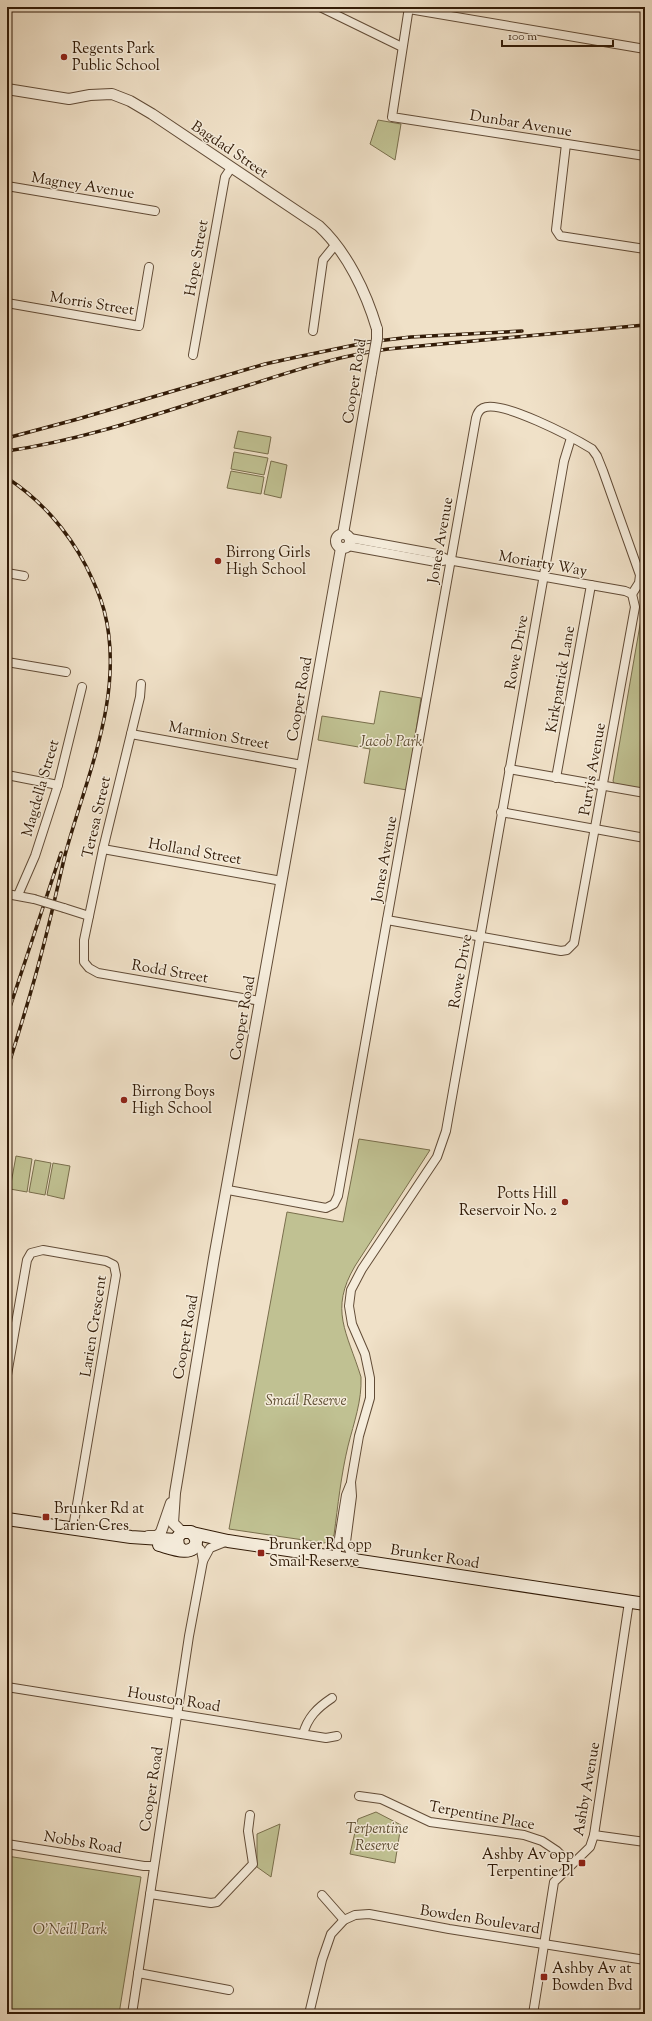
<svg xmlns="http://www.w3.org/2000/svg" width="652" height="2021" viewBox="0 0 652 2021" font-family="'Sorts Mill Goudy',serif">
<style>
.green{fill:#c0c192;stroke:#796e4c}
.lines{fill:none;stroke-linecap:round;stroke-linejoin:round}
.minor-casing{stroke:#624c37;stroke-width:10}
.tertiary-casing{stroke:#624c37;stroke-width:12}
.secondary-casing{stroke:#321b07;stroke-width:14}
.minor{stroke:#f5ecdb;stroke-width:8}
.tertiary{stroke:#f5ecdb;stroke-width:10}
.secondary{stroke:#f5ecdb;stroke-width:12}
.rail-casing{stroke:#321b07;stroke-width:3.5}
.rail{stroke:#f5ecdb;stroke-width:2;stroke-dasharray:6;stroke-linecap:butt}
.minor-bridge-casing{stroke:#624c37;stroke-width:10;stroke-linecap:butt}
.tertiary-bridge-casing{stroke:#624c37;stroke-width:12;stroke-linecap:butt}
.minor-bridge{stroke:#f5ecdb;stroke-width:8}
.tertiary-bridge{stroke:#f5ecdb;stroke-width:10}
.poi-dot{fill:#8f2418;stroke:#f5ecdb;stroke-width:1.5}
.labels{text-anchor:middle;stroke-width:3;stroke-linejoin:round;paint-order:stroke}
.poi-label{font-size:15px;fill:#321b07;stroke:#f5ecdb;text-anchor:start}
.street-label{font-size:15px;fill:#321b07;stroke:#f5ecdb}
.park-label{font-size:15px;font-style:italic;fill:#5d4d31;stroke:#f5ecdb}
</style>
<rect width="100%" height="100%" fill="#f0e1c8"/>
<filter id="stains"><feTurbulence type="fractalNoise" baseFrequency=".005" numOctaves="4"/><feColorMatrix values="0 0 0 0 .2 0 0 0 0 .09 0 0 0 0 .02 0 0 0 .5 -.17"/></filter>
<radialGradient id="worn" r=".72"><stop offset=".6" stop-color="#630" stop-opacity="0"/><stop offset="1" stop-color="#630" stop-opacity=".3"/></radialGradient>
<g class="green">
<polygon points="378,120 401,124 395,160 370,144"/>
<polygon points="238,431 271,437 268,454 234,448"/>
<polygon points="234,452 268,458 264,475 231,469"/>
<polygon points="271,461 287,465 281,498 264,494"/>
<polygon points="231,471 264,477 261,494 227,488"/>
<polygon points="645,596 645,790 615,785 613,781"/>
<polygon points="380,691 421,698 407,790 364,783 370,749 318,740 322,716 374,724"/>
<path d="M 359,1139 L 430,1150 L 355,1266 C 329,1310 347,1332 361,1377 C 362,1401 354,1422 348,1446 C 341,1475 338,1505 334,1535 L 330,1541 L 324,1543 L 229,1529 L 287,1212 L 343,1222 Z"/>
<polygon points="16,1156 32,1159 27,1192 10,1189"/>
<polygon points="35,1160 51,1163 45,1195 29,1192"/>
<polygon points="53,1163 70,1166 64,1199 47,1195"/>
<polygon points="376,1812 401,1825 395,1863 350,1854 358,1819"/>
<polygon points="280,1824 271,1877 257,1867 257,1834"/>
<polygon points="7,1856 141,1877 119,2014 7,2014"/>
</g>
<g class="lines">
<g class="minor-casing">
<g id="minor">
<polyline points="320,7 402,47"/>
<polyline points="409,7 392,117 645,156"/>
<polyline points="409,9 645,49"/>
<polyline points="566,144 556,230 560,236 645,249"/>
<polyline points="7,186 155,211"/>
<polyline points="7,303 139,326 149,267"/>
<polyline points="313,331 323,260 336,244"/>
<polyline points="193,355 225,177 231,168"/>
<polyline points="350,538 437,554 448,560"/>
<polyline points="348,546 436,562 448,560 625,591 632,594"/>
<polyline points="7,573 24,576"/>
<polyline points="7,662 66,672"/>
<polyline points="141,684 140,697 103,849 84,940 84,962 89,968 98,973 260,1001"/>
<polyline points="131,734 302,765"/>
<polyline points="509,769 645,793"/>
<polyline points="7,775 58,785"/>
<polyline points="556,778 591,585"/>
<polyline points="501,812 645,838"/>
<polyline points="103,849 282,881"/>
<polyline points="7,894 34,899"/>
<polyline points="18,895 35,856 58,785 82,687"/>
<polyline points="64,908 89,916"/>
<polyline points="387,920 561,951 567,950 574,943 635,607 632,594"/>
<path d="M 228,1190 L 326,1208 L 334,1204 L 338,1196 L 476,418 C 477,414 479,410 483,408 C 501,399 574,438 592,449 L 597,456 L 603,471 L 640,575 L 639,583 L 632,594"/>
<polyline points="7,1375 27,1260 31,1253 43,1250 106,1261 114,1265 116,1275 73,1528"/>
<polyline points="336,1557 346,1495 350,1485"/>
<polyline points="358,1560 351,1554 346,1542 352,1496 351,1482 359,1436 370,1398 370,1378 365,1354 352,1324 349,1306 351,1290 362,1269 437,1157 446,1131 564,461 571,438"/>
<polyline points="203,1561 210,1548 225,1542"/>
<polyline points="7,1687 326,1738 337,1736"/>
<path d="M 303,1734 C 308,1717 317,1708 332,1698"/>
<polyline points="359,1796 381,1799 430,1822 524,1835 542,1841 557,1851 571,1865"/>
<polyline points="594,1835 645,1842"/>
<polyline points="7,1844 144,1866 154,1866"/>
<polyline points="150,1894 211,1903 217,1902 253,1864 248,1831 250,1815"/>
<polyline points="322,1895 344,1920"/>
<polyline points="138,1973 229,1990"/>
<polyline points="132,2014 189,1636 203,1561 201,1550 196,1545"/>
<polyline points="309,2014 322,1960 331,1934 344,1920 355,1915 369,1914 449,1929 645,1960"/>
<polyline points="533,2014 554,1882 590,1847 594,1835 629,1602"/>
</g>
</g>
<g class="tertiary-casing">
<g id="tertiary">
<path d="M 7,89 L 69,99 L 90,95 L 112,94 L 130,101 L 152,114 L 319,226 C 347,252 366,292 377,329"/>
<circle cx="343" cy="541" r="7"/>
<polyline points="343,534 371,373"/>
<polyline points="182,1532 173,1523 175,1493 214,1258 341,548"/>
<polyline points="148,1536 157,1536 161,1532 171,1503"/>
</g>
</g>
<g class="secondary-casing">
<g id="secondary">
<polyline points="7,1519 131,1537 176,1540"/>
<polyline points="188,1532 228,1541 645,1604"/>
<path d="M 159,1545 C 168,1547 193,1558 196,1543 C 197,1539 194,1535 191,1532 L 182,1532 L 177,1538 L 178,1546 L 182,1550"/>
</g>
</g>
<use href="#minor" class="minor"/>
<use href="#tertiary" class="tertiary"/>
<use href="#secondary" class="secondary"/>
<g class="rail-casing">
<g id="rail">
<polyline points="7,438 78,419 265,364 297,357 369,342 411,337 522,331"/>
<path d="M 7,451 C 83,440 157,414 230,391 C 282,375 334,356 388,349 L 645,325"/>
<path d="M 7,478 C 40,499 68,531 86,566 C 93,580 100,595 104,610 C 126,693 86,777 65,855 C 57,889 50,922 41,955 C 31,994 19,1032 7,1070"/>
<polyline points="7,1016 61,853"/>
</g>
</g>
<use href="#rail" class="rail"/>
<g class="minor-bridge-casing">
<polyline id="minor-bridge" points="34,899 64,908"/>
</g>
<g class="tertiary-bridge-casing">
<polyline id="tertiary-bridge" points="371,373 377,339 377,329"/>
</g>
<use href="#minor-bridge" class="minor-bridge"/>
<use href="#tertiary-bridge" class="tertiary-bridge"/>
</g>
<g class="poi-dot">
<circle cx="64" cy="57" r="4"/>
<circle cx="218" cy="561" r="4"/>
<circle cx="124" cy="1100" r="4"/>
<circle cx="565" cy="1202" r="4"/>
<rect x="42" y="1513" width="8" height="8" rx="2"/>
<rect x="257" y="1549" width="8" height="8" rx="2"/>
<rect x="578" y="1859" width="8" height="8" rx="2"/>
<rect x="540" y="1973" width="8" height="8" rx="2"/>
</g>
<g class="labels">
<g class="poi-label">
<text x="72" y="53">Regents Park<tspan x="72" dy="17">Public School</tspan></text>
<text x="226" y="557">Birrong Girls<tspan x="226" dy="17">High School</tspan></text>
<text x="132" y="1096">Birrong Boys<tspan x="132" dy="17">High School</tspan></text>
<text x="557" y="1198" text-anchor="end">Potts Hill<tspan x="557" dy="17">Reservoir No. 2</tspan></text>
<text x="54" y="1513">Brunker Rd at<tspan x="54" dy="17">Larien Cres</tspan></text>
<text x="269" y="1549">Brunker Rd opp<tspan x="269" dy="17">Smail Reserve</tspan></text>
<text x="574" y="1859" text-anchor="end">Ashby Av opp<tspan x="574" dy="17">Terpentine Pl</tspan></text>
<text x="552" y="1973">Ashby Av at<tspan x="552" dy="17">Bowden Bvd</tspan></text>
</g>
<g class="street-label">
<text transform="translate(521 123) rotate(9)" y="5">Dunbar Avenue</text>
<text transform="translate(230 149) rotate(34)" y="5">Bagdad Street</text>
<text transform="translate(83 185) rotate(9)" y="5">Magney Avenue</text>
<text transform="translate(196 258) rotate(-80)" y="5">Hope Street</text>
<text transform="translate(92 303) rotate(9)" y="5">Morris Street</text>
<text transform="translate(354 381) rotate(-81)" y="5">Cooper Road</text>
<text transform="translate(440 540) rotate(-80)" y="5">Jones Avenue</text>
<text transform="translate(543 563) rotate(10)" y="5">Moriarty Way</text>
<text transform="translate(516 652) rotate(-80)" y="5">Rowe Drive</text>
<text transform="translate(560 679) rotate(-80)" y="5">Kirkpatrick Lane</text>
<text transform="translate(299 699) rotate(-80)" y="5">Cooper Road</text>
<text transform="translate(219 735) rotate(10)" y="5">Marmion Street</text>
<text transform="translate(592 769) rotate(-80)" y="5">Purvis Avenue</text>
<text transform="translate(40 788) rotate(-74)" y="5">Magdella Street</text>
<text transform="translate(96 817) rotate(-77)" y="5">Teresa Street</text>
<text transform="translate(195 851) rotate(10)" y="5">Holland Street</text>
<text transform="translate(384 859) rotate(-80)" y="5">Jones Avenue</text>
<text transform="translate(170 971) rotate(10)" y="5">Rodd Street</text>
<text transform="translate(460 971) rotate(-80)" y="5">Rowe Drive</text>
<text transform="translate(242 1018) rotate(-80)" y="5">Cooper Road</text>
<text transform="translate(93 1326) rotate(-81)" y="5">Larien Crescent</text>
<text transform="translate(185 1337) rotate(-80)" y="5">Cooper Road</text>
<text transform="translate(435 1556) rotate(9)" y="5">Brunker Road</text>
<text transform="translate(174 1699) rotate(9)" y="5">Houston Road</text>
<text transform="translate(151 1789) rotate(-81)" y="5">Cooper Road</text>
<text transform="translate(586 1789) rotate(-80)" y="5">Ashby Avenue</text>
<text transform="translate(482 1815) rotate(10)" y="5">Terpentine Place</text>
<text transform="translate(83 1842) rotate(9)" y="5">Nobbs Road</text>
<text transform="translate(480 1919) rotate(9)" y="5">Bowden Boulevard</text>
</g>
<g class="park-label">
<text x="391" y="746">Jacob Park</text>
<text x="306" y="1405">Smail Reserve</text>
<text x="377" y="1833">Terpentine<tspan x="377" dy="17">Reserve</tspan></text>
<text x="70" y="1934">O'Neill Park</text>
</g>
</g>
<rect width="652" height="2021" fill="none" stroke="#f0e1c8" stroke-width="24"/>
<rect x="8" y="8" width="636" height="2005" fill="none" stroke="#321b07" stroke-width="2"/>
<rect x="12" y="12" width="628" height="1997" fill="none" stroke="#321b07"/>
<path d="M502 40v6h111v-6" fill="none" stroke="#321b07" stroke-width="2"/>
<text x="508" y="40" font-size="12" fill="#321b07" stroke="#f5ecdb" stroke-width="3" paint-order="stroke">100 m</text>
<rect width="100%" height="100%" filter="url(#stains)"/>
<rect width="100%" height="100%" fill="url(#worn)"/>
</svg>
